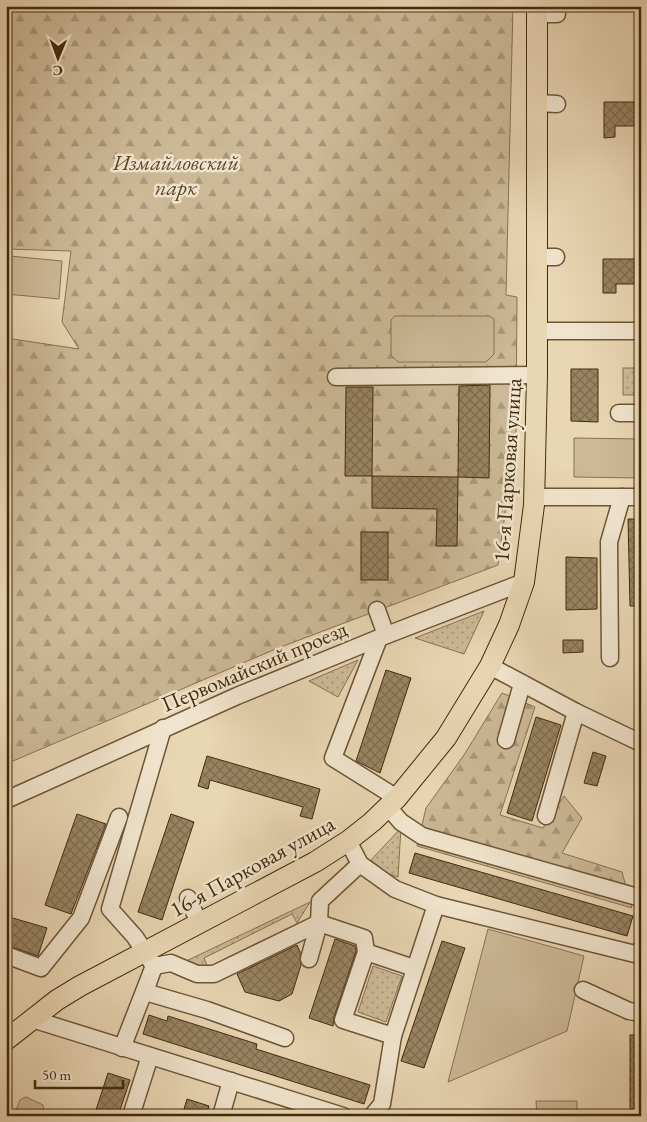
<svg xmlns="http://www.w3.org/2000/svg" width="647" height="1122" viewBox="0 0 647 1122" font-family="'EB Garamond',serif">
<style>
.grass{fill:url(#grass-dots);stroke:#887252}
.forest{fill:url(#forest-firs);stroke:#887252}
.pitch{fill:#cdb997;stroke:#887252}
.building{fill:url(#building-cross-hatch);stroke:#422b0c}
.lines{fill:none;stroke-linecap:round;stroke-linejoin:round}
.minor-casing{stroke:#6c5636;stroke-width:19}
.major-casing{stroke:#422b0c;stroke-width:22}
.minor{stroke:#f1e4ce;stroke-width:16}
.major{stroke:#e9d6b3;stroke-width:20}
.labels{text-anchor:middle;stroke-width:5;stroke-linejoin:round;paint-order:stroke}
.park-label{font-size:22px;font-style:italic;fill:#5e4728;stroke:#f1e4ce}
.street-label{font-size:22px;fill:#422b0c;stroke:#f1e4ce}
</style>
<defs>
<pattern id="grass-dots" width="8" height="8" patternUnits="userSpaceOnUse" patternTransform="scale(1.25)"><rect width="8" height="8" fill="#cdb997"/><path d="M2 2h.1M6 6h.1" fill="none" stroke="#a8977a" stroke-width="1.8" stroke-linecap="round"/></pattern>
<pattern id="forest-firs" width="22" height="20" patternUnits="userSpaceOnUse" patternTransform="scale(1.25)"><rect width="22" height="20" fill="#cdb997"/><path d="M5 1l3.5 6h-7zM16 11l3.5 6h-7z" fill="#a8977a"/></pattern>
<pattern id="building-cross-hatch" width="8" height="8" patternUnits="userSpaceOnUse" patternTransform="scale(1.25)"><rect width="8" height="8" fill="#998463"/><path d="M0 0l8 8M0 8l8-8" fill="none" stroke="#7e6c50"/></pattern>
</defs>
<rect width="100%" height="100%" fill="#e9d6b3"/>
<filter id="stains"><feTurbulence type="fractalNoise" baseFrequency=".004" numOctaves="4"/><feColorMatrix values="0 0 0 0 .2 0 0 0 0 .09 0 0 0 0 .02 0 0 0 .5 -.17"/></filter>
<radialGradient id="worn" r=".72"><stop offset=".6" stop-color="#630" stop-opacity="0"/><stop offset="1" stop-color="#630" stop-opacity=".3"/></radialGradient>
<g class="grass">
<rect x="623" y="368" width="18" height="27"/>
<polygon points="484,611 464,654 415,638"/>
<polygon points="358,660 338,697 309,681"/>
<polygon points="401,828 398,877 386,873 371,860"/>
<polygon points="310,902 297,923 292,914 204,958 208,968 201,969 182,963"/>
<polygon points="373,966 402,976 386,1022 358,1012"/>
</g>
<g class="forest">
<polygon points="6,6 513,6 506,295 517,297 516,432 498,565 278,648 6,764 6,338 79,349 62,322 71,251 6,249"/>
<polygon points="502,693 535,707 500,815 543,828 564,796 582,818 562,853 622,872 632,908 417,846 426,808 464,755"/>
</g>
<g class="pitch">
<polygon points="10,256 62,261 59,299 6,294"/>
<polygon points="395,316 489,316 494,319 494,354 486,362 398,362 391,355 391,320"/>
<polygon points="574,438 641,439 641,478 574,477"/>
<polygon points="488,929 584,956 567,1031 448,1082"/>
<polygon points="26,1097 43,1105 44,1116 14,1116 20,1100"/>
<polygon points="536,1101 577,1101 577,1116 537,1116"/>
</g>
<g class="building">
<polygon points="604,102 641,102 641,126 615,126 615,137 604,138"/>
<polygon points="603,259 641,259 641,284 616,284 616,293 603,293"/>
<polygon points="571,369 598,369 598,422 571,421"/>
<polygon points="490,385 489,478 458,477 459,386"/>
<polygon points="346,387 373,387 372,476 345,476"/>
<polygon points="372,476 458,477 457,546 436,546 437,509 372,508"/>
<polygon points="628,519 641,519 641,606 630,606"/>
<rect x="361" y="532" width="27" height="48"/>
<polygon points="566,557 597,558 597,609 566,610"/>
<polygon points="563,640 583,640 583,652 563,653"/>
<polygon points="386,670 411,678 380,773 356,761"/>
<polygon points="536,717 561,725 532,821 507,813"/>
<polygon points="593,752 606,756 597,786 584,783"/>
<polygon points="207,756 320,789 312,819 300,816 303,807 210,780 208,789 198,786"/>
<polygon points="77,814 106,824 71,914 45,905"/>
<polygon points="171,814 194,822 162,920 138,912"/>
<polygon points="415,853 633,916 627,936 409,873"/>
<polygon points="6,916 47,928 38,956 6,945"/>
<polygon points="335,939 355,946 356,951 334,1017 333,1026 309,1018"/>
<polygon points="442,941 465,948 424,1068 401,1061"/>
<polygon points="297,945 300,952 301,965 292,994 279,1001 245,992 237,974"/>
<polygon points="149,1015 167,1021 168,1016 257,1044 256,1049 370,1085 364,1104 143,1034"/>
<rect x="630" y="1035" width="11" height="81"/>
<polygon points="108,1073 130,1080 118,1116 94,1116"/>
<polygon points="187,1099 209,1106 206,1116 182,1116"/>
</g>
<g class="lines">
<g class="minor-casing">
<g id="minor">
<polyline points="537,14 557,14"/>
<polyline points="537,103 557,104"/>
<polyline points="537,257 556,257"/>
<polyline points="538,331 641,331"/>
<polyline points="336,377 537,375"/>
<polyline points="619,413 641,413"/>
<polyline points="534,497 641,497"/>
<polyline points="377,610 386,635"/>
<polyline points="379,638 333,758 397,798"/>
<polyline points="610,658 609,542 622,497"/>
<polyline points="490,666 576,712 641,743"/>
<polyline points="163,728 110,909 135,937 154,966 145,992 207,1010 285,1038"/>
<polyline points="506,740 522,684"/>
<polyline points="6,800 237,696 379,638 524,582"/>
<polyline points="388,807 401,822 422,836 641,898"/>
<polyline points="546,816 576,712"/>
<polyline points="348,841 360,864 395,889 436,905 639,955 641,949"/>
<polyline points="188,898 199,923"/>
<polyline points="366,952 414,968"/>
<polyline points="6,955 41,968 81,918 119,817"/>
<polyline points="309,959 319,923 320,901 360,864"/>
<polyline points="583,990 629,1011 641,1013"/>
<polyline points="32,1019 343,1116"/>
<polyline points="122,1048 154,966 171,963 197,974 214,974 319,923 364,938 366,952 343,1020 393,1036 436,905"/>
<polyline points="131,1116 150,1056"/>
<polyline points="221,1116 231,1081"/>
<polyline points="372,1116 382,1104 393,1036"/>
</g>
</g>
<g class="major-casing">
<polyline id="major" points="6,1040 57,1000 80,986 315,862 348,841 372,822 397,798 446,738 490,666 509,625 524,582 534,505 537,375 537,6"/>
</g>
<use href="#minor" class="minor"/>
<use href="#major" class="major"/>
</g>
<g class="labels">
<g class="park-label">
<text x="176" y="170">Измайловский<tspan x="176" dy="25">парк</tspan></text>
</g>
<g class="street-label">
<text transform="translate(507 470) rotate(-86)" y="8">16-я Парковая улица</text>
<text transform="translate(254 666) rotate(-23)" y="8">Первомайский проезд</text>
<text transform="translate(252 866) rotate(-29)" y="8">16-я Парковая улица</text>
</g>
</g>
<rect width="647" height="1122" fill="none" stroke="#e9d6b3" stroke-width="25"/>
<rect x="8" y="8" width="632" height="1107" fill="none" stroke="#422b0c" stroke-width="2.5"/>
<rect x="12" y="12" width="622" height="1097" fill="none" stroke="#422b0c"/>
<g transform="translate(58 58) rotate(181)" stroke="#f1e4ce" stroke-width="4" paint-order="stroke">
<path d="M0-4L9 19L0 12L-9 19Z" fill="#422b0c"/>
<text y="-8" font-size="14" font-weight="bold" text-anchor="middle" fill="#422b0c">С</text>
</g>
<path d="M35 1080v8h88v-8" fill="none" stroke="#422b0c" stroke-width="2.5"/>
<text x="42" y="1080" font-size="15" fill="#422b0c" stroke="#f1e4ce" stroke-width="4" paint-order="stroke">50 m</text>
<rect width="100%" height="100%" filter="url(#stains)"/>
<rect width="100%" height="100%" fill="url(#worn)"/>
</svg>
